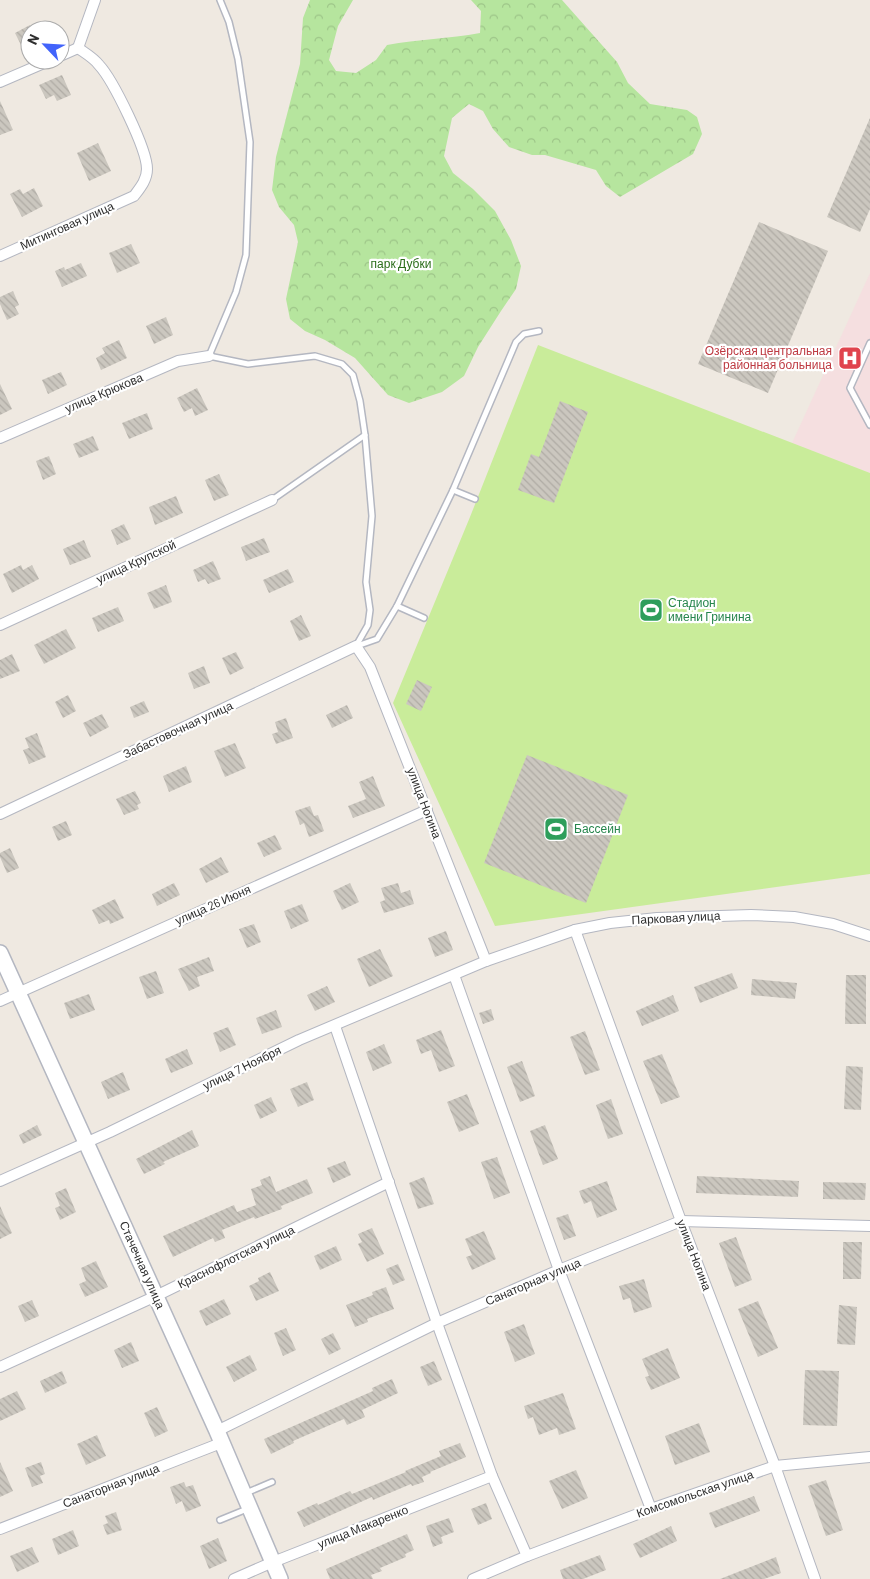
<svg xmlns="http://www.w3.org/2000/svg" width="870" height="1579" viewBox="0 0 870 1579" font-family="Barlow,sans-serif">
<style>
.medical{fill:#f5dfe0}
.forest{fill:url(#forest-crowns)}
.pitch{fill:#c9ec9a}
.building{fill:url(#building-back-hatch)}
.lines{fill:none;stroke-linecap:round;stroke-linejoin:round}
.lane-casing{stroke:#b4b7c1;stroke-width:8}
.street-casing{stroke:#b4b7c1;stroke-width:12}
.secondary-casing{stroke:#b4b7c1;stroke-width:18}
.lane{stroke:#fff;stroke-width:5}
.street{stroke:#fff;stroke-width:10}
.secondary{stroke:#fff;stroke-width:15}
.labels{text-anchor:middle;stroke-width:4.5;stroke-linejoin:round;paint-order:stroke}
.street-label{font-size:12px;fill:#2e2e2e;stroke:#fff}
.park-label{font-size:12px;fill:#2c6e1b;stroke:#fff}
.health-label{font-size:12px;fill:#be3a42;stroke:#fff;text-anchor:end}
.leisure-label{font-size:12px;fill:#27864d;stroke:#fff;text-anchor:start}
</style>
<defs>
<pattern id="forest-crowns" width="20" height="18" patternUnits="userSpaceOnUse" patternTransform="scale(1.25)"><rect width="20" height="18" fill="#b6e59e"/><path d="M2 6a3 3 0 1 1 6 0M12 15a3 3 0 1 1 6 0" fill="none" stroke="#9dc588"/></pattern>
<pattern id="building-back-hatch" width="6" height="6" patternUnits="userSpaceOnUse" patternTransform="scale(1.25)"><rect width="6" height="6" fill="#cbc7bf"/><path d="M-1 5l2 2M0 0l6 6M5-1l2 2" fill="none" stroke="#afaba4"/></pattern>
</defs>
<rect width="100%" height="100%" fill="#efe9e1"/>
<polygon class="medical" points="870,273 870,473 792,443"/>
<path class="forest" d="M 310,0 L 353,0 L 338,26 L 329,60 L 336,71 L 356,73 L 376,60 L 387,45 C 418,39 449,39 480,33 L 481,11 L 471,0 L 562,0 L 617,62 L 628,83 L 650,104 L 687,110 L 697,117 L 702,134 L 693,154 L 620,197 L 606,186 L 596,170 L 545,155 L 532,155 L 509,147 L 493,129 L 483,111 L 469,104 L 452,118 L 444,156 L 453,173 L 473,189 L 495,211 L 511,240 L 521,266 L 516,289 L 501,311 L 478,347 L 464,376 L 442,392 L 409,403 L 388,395 L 355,358 L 325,340 L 305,331 L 290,319 L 286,299 L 298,242 L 294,225 L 279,207 L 272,190 L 276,157 L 300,64 L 303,18 Z"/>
<polygon class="pitch" points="538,345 870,473 870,874 495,926 393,703 470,517"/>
<g class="building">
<polygon points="30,25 30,46 23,49 15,33"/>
<polygon points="62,75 71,95 57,101 54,95 46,99 39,85"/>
<polygon points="0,101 13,130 0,135"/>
<polygon points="870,118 870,209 860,232 827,217"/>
<polygon points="98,143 111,171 89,181 77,153"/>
<polygon points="34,188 43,206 22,217 10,194 20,189 23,194"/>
<polygon points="759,222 828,251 768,393 698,364"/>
<polygon points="131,244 140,263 117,273 109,253"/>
<polygon points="81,263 87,276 62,287 55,271 64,267 65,270"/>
<polygon points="13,291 19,305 15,307 19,314 7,320 0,304 0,297"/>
<polygon points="166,317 173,335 154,344 146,326"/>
<polygon points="119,340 127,358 101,370 96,358 105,353 102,348"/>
<polygon points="61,372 67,385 48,394 42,380"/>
<polygon points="0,384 12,409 0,415"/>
<polygon points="197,388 208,410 195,416 192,408 184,412 177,398"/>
<polygon points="560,401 588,412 554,503 518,490 531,454 539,457"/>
<polygon points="147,413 153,429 129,439 122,423"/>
<polygon points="93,436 99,450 79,458 73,444"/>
<polygon points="49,456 56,474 43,480 36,461"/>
<polygon points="219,474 229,495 214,501 205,480"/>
<polygon points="176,496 183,513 155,525 149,507"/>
<polygon points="124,524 131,539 117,545 111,530"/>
<polygon points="264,538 270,552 246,561 241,547"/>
<polygon points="84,540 91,557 70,565 63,549"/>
<polygon points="213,561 221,579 208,584 205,579 198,582 193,570"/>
<polygon points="21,565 23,570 32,565 39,579 12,593 3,574"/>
<polygon points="288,569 294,582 269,593 263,580"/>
<polygon points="166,585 172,602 154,609 147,593"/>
<polygon points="118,607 124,621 98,632 92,618"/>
<polygon points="301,615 311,636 299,641 290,621"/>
<polygon points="66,629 76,648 44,664 34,645"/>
<polygon points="236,652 244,668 230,675 222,658"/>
<polygon points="12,654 20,671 0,679 0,660"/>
<polygon points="204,666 210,683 194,689 188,673"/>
<polygon points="417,680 432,687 421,711 406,704"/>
<polygon points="68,695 76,711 63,718 55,702"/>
<polygon points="144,701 149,712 134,718 130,707"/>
<polygon points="347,705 353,718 332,728 326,715"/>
<polygon points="102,714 109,727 90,737 83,723"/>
<polygon points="286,718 293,738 276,744 272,734 278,732 275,722"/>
<polygon points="37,733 46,757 29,764 23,750 29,748 25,738"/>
<polygon points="235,743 246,768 225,777 214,751"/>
<polygon points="527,755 628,795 586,903 484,863"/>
<polygon points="186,766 192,782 169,792 163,776"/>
<polygon points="373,776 385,806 353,818 348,806 366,799 359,782"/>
<polygon points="135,791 141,803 137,805 139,809 124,815 116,799"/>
<polygon points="310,806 314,816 318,815 324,831 309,837 304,823 300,825 295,811"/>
<polygon points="66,821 72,835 58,841 52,827"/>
<polygon points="275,835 282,849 264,857 257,843"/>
<polygon points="10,848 19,868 7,873 0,857 0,853"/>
<polygon points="221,857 229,872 206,883 199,869"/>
<polygon points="174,883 180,895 157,906 152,894"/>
<polygon points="350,883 359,902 342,910 333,891"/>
<polygon points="398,883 401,893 410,890 414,904 384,913 380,902 385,900 381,888"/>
<polygon points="115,899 124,918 110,924 109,920 99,924 92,910"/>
<polygon points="302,904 309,921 291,929 284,911"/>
<polygon points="254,924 261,942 247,948 239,929"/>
<polygon points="446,931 453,950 435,957 428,938"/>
<polygon points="380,949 393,976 369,987 357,959"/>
<polygon points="209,957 214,971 197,977 200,986 189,991 178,969"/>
<polygon points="156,971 164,993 147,999 139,977"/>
<polygon points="732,973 738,988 700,1003 694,987"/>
<polygon points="846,975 866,975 866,1024 845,1024"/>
<polygon points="752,979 797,983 795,999 751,995"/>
<polygon points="327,986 335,1002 315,1011 307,995"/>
<polygon points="89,994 95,1010 70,1019 64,1003"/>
<polygon points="673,995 679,1011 642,1026 636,1011"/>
<polygon points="491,1009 494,1020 483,1024 479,1013"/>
<polygon points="276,1010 282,1027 262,1034 256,1018"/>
<polygon points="228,1027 236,1045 220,1052 213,1033"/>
<polygon points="441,1030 455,1066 439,1072 431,1050 421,1054 416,1040"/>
<polygon points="585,1031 600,1070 585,1075 570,1037"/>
<polygon points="384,1044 392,1063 373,1071 366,1052"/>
<polygon points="187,1049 193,1064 171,1073 165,1059"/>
<polygon points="662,1054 680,1097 661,1104 643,1061"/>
<polygon points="522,1061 535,1096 520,1102 507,1067"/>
<polygon points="846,1066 863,1067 861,1110 844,1109"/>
<polygon points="123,1072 130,1090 108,1099 101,1082"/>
<polygon points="307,1082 314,1100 298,1107 290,1089"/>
<polygon points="467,1094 479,1124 459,1132 447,1102"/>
<polygon points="271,1097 277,1111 260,1119 254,1105"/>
<polygon points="611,1099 623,1134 608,1139 596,1105"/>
<polygon points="37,1125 42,1135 23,1144 19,1135"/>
<polygon points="545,1125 558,1159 543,1165 530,1131"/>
<polygon points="192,1130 199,1146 163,1162 165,1164 144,1174 136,1159"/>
<polygon points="497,1157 510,1193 494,1199 481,1162"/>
<polygon points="345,1161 351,1175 333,1183 327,1168"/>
<polygon points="270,1176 276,1192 307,1179 313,1193 281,1206 282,1209 255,1219 254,1217 222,1230 225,1238 215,1242 213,1238 173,1257 163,1236 234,1205 237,1212 256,1205 251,1189 262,1185 260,1180"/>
<polygon points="697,1176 799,1181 798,1197 696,1193"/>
<polygon points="424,1177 434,1204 418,1209 409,1183"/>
<polygon points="607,1181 617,1210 597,1218 591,1201 584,1204 579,1191"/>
<polygon points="823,1182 866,1183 865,1200 823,1199"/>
<polygon points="66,1188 76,1212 60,1220 55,1208 60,1206 55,1193"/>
<polygon points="0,1206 12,1233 0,1239"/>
<polygon points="568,1214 576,1236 564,1240 556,1218"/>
<polygon points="372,1228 384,1254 367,1262 358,1244 362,1242 358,1234"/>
<polygon points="484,1231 496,1259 472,1270 466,1257 472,1255 465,1239"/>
<polygon points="736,1237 752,1280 735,1287 719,1243"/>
<polygon points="843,1242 862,1242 861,1279 843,1279"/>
<polygon points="336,1246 342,1260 320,1270 314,1256"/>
<polygon points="96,1261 108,1287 85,1297 79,1284 86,1281 81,1268"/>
<polygon points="398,1264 405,1280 393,1285 386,1269"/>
<polygon points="270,1272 279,1291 256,1301 249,1286 259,1281 258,1278"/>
<polygon points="644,1279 652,1307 634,1313 630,1298 623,1300 619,1286"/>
<polygon points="386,1287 394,1309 367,1319 368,1322 355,1327 346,1305 373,1295 372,1292"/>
<polygon points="224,1299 231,1314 206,1326 199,1311"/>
<polygon points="32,1300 39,1316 25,1322 18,1306"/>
<polygon points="758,1301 778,1348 758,1357 738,1309"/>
<polygon points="839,1305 857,1307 855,1345 837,1344"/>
<polygon points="524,1324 535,1354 515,1362 504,1332"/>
<polygon points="286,1328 296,1350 283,1356 274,1333"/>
<polygon points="333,1333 341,1349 329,1355 321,1339"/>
<polygon points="131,1342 139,1361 122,1368 114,1350"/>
<polygon points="668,1348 680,1378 651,1390 645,1377 649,1376 642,1359"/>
<polygon points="250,1355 257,1370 234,1382 226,1367"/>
<polygon points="434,1361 442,1380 428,1386 420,1367"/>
<polygon points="805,1370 839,1371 837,1426 803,1425"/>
<polygon points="62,1371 67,1383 45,1393 40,1381"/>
<polygon points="392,1379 398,1393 362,1410 365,1417 347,1425 344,1419 293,1441 294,1443 271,1454 264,1439 373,1391 372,1388"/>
<polygon points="17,1391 26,1409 0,1421 0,1399"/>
<polygon points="563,1393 576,1429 559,1435 557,1428 539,1435 533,1417 528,1419 524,1406"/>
<polygon points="157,1407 168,1431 155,1437 144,1413"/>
<polygon points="699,1423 710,1452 675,1465 665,1436"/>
<polygon points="97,1435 106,1456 86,1465 77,1444"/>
<polygon points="460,1443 466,1457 430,1472 431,1473 422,1477 424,1482 412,1486 411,1484 373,1500 372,1497 304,1527 297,1512 317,1503 318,1505 350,1491 352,1494 406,1472 405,1471 441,1456 439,1451"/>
<polygon points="0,1462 13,1491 0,1497"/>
<polygon points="41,1462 45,1474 40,1476 43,1483 32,1487 25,1468"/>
<polygon points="576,1470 588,1498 562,1509 549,1481"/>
<polygon points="826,1480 843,1530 826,1536 808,1486"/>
<polygon points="184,1482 186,1487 193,1485 201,1506 186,1512 182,1501 176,1504 170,1487"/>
<polygon points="754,1496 760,1511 715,1528 709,1513"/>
<polygon points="486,1503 492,1519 478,1525 471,1509"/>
<polygon points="116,1512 122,1530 107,1535 103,1525 108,1523 105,1516"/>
<polygon points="449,1518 454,1532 441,1537 443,1543 433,1547 426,1526"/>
<polygon points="671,1526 677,1541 640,1558 633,1544"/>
<polygon points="73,1530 79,1546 58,1555 52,1539"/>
<polygon points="407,1534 414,1550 405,1554 406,1557 380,1568 382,1571 371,1575 373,1579 330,1579 326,1569"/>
<polygon points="218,1538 227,1561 209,1569 200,1546"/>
<polygon points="32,1547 39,1562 17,1572 10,1556"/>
<polygon points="600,1555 606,1570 583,1579 563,1579 560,1570"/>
<polygon points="776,1557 781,1573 764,1579 720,1579"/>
</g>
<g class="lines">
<g class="lane-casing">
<g id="lane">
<polyline points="220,0 229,22 238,59 250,142 246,255 236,292 209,356 248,364 315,356 342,364 353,375 360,401 365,435 372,516 366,582 370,610 368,625 356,646"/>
<polyline points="870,343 850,388 870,425"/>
<polyline points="453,490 475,499"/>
<polyline points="272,500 365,435"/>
<polyline points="397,606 424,618"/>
<polyline points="357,646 377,639 397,606 453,490 516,342 524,334 539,331"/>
<polyline points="246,1493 272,1482"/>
<polyline points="220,1520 247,1509"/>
</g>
</g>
<g class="street-casing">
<g id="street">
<polyline points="78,48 95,0"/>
<polyline points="60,56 78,48"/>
<polyline points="0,82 51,60"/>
<path d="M 0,256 L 134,196 C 140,188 147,180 147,169 C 147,149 113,80 99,65 C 94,58 85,53 78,48"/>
<polyline points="0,438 178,361 209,356"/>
<polyline points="0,625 272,500"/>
<polyline points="0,814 356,646 370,667 486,961"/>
<polyline points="575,930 681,1221 775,1466 815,1579"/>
<polyline points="454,975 559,1270 651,1509"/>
<polyline points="0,1001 427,810"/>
<polyline points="335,1026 437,1323 492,1476 527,1556"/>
<polyline points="0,1181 110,1132 299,1040 486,961 575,930 610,923 657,918 751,915 794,917 833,924 870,936"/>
<polyline points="0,1367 156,1296 389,1182"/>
<polyline points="217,1431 437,1323 559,1270 681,1221 870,1226"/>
<polyline points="0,1529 221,1443"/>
<polyline points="234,1579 273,1562 492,1476"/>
<polyline points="473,1579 527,1556 651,1509 775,1466 870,1457"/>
</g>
</g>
<g class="secondary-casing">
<polyline id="secondary" points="0,953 217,1431 280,1579"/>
</g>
<use href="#lane" class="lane"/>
<use href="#street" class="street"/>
<use href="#secondary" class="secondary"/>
</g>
<defs>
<g id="hospital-square" transform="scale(1.25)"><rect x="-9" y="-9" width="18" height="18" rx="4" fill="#e0444e" stroke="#fff"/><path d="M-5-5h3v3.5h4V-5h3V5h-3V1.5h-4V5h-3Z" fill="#fff"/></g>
<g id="stadium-square" transform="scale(1.25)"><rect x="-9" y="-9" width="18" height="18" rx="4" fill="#2e9e5b" stroke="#fff"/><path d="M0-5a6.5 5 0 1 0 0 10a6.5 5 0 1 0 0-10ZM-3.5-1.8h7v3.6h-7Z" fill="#fff"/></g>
</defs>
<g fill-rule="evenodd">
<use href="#hospital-square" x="850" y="358"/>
<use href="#stadium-square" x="651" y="610"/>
<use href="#stadium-square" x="556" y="829"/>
</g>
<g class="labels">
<g class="street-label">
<text transform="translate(67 226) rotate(-24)" y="4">Митинговая улица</text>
<text transform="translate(104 393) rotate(-23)" y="4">улица Крюкова</text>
<text transform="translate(136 562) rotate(-25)" y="4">улица Крупской</text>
<text transform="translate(178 730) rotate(-25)" y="4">Забастовочная улица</text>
<text transform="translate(424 803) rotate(69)" y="4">улица Ногина</text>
<text transform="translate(213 905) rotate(-24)" y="4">улица 26 Июня</text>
<text transform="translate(676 918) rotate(-3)" y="4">Парковая улица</text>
<text transform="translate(242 1068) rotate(-26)" y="4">улица 7 Ноября</text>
<text transform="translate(694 1255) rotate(69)" y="4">улица Ногина</text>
<text transform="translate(236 1257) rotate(-26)" y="4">Краснофлотская улица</text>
<text transform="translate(142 1265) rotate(66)" y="4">Стачечная улица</text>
<text transform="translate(533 1282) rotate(-23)" y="4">Санаторная улица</text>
<text transform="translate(111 1486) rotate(-21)" y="4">Санаторная улица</text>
<text transform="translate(695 1494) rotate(-19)" y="4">Комсомольская улица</text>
<text transform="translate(363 1527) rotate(-22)" y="4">улица Макаренко</text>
</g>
<g class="park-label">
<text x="401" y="268">парк Дубки</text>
</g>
<g class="health-label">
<text x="832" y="355">Озёрская центральная<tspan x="832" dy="14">районная больница</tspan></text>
</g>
<g class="leisure-label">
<text x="668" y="607">Стадион<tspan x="668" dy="14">имени Гринина</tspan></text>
<text x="574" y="833">Бассейн</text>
</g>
</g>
<g transform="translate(45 45) rotate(295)"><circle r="24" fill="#ffffff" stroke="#ababab"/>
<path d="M0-4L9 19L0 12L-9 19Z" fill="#4264fb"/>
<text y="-8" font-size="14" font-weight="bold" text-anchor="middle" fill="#2e2e2e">N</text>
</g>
</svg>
